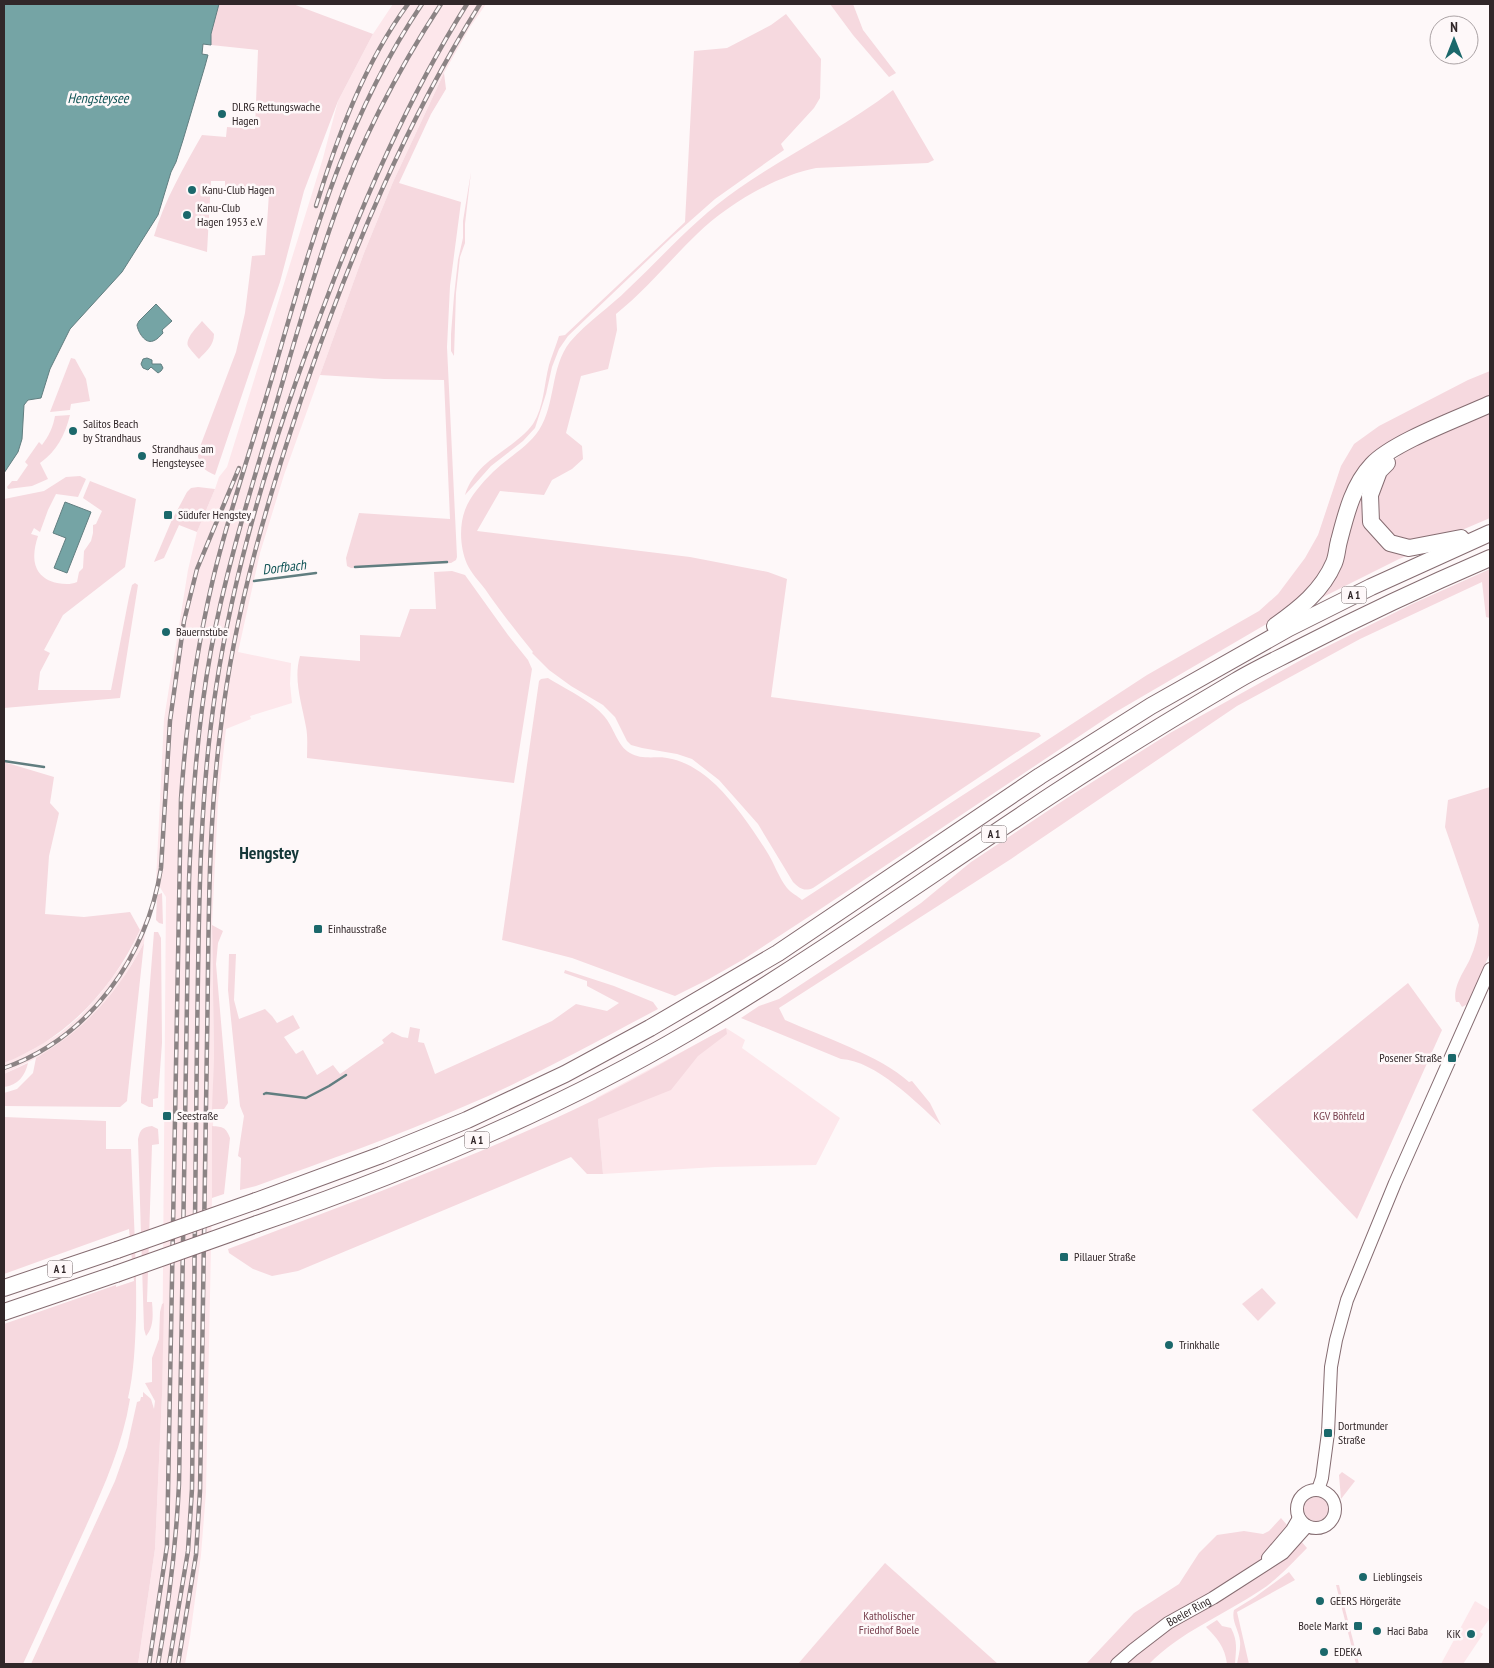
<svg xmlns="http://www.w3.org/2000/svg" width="1494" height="1668" viewBox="0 0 1494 1668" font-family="'PT Sans Narrow',sans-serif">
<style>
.built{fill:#fde7eb}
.green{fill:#f6d9df}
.water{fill:#75a4a5;stroke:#617e80}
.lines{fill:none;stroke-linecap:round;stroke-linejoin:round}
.stream{stroke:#617e80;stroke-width:2.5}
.secondary-casing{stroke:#856c71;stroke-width:14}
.motorway-casing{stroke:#856c71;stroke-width:18}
.secondary{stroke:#fff;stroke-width:12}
.motorway{stroke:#fff;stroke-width:16}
.rail-casing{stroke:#8c8485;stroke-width:4.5}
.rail{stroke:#fef8f9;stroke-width:2.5;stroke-dasharray:8;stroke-linecap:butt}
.motorway-bridge-casing{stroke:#856c71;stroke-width:18;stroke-linecap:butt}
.motorway-bridge{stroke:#fff;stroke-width:16}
.poi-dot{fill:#1b686b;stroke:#fef8f9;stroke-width:2}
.labels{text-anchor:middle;stroke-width:5;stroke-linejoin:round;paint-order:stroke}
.shield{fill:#fef8f9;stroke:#6e6667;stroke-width:1}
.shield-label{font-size:11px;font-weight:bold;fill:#312729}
.poi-label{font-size:12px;fill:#312729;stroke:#fef8f9;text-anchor:start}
.park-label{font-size:12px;fill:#79414f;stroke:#fef8f9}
.street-label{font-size:12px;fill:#312729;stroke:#fef8f9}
.water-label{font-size:14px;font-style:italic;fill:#105456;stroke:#fef8f9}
.district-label{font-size:18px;font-weight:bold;fill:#143738;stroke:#fef8f9}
</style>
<rect width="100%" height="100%" fill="#fef8f9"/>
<g class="built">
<polygon points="393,4 486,4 470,27 444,73 393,182 364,253 284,475 260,553 238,652 291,663 290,684 292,703 250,716 251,719 226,729 218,802 212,925 214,1058 212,1198 206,1492 201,1555 190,1637 185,1664 138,1664 155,1549 162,1395 166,897 156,881 164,719 188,570 197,532 215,489 219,477 227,467 323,158 338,101 373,34"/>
<polygon points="146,918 144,943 121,982 104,1004 82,1027 61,1043 36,1058 4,1074 4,1063 30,1051 60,1033 80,1016 99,995 127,958"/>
<polygon points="726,1028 745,1040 742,1048 840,1118 816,1165 715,1167 603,1174 596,1098"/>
<polygon points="1475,1601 1490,1610 1490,1618 1480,1632 1483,1634 1463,1664 1441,1664"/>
</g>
<g class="green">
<path d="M 219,4 L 293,4 L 373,34 L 338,101 L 304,191 L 280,282 L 215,475 C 204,470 197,466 198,452 L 236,352 L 245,313 L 252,256 L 265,255 L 269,193 L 225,192 L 225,181 L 211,181 L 207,252 L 154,236 C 164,201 184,167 202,135 L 226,137 L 227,127 L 255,129 L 258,50 L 211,45 L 211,34 Z"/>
<polygon points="830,4 853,4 863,30 896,73 889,77 853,35"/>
<path d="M 786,14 L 821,59 L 820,98 L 814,108 L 781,144 L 784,150 L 715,199 L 672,237 L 568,336 L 559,349 L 552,367 L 546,394 L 535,428 L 523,441 L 491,466 L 465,495 C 476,459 514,450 533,424 C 544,407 544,384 549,365 C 552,355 556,346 559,336 L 565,335 L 685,222 L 694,51 L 727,48 L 771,25 Z"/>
<polygon points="444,73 446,89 431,114 399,183 461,202 450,286 447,347 457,557 456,560 451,563 351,568 347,566 346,558 359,513 450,519 444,380 384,379 320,375 364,253 393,182"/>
<path d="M 893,90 L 934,160 L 928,163 L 816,168 C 775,176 727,205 697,234 C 670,260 646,290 616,314 L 617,330 L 608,369 L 581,376 L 566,433 L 582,446 L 583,459 L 572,469 L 552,480 L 544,495 L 500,491 L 477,531 L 690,557 L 768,572 L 787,579 L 771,697 L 1039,733 L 1041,736 L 813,888 C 804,892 799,888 793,882 L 758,824 L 719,780 L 692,759 L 677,754 L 642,748 L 631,745 L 627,741 L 615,717 L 603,705 L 571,686 L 549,670 L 532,653 L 533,652 C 516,631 500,611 485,589 C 479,581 471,573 467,564 C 460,548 459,526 465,510 C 470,496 482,483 493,472 C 507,458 528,447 539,430 C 556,404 550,367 570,342 C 587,322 610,307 628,289 C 664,255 697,217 738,189 C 788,154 845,127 893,90 Z"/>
<polygon points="471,172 465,224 465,243 460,257 456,293 454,356 451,351 451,334 454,296 458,260 463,238 463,221"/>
<path d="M 202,321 L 214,334 C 214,346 206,351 199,359 C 197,357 189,348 188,346 C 185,338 198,326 202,321 Z"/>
<polygon points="71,358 75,359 86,379 90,401 71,404 70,410 50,412"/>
<path d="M 1490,371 L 1490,402 L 1377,456 L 1320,580 L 1275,619 L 1114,713 L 816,912 L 744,959 L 709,979 L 675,996 L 572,958 L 502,940 L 539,681 L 541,679 L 548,678 C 564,688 593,702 604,716 C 614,727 617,746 630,753 C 641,760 655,756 667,758 C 686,761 702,772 716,785 C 736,805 752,828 767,852 C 774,863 779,878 787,888 C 791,893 798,896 802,900 L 1147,675 L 1259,611 L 1278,594 L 1305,558 L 1318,535 L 1341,466 L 1354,444 L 1379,426 L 1468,380 Z"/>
<polygon points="1490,413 1490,518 1441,539 1409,544 1381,528 1373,498 1392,462 1403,453 1423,442"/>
<path d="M 70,415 C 65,435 57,451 40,463 L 48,479 L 32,486 L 8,489 L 7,487 L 12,481 L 17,481 L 28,465 L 25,462 L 39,442 L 42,445 C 49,436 53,427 55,416 Z"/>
<path d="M 80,476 L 86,479 L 78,497 L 56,494 L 48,510 L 40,532 L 34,528 L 31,534 L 38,536 C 31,557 32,577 57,583 C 64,584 70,585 77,582 L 79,572 L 83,568 L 84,551 L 91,541 L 93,533 L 93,525 L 96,524 L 102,511 L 83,498 L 90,481 L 136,499 L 125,567 L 63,615 L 44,650 L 50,653 L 40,672 L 38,690 L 111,690 L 129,597 L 132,585 L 135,583 L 138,585 L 120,698 L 4,708 L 4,499 L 44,491 L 66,477 Z"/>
<polygon points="1364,482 1365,515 1412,554 1399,559 1317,600"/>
<polygon points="198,487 215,489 197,532 179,525 164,558 154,562 171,522 187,492 191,488"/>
<path d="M 1490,569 L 1490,618 L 1486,617 L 1482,582 L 1360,639 L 1237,706 L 1011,859 L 779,1008 L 785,1020 C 821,1036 881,1056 909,1082 L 912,1081 L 930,1103 L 941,1125 C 916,1102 876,1061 841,1059 L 741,1018 L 759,1006 L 779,999 L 855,949 L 921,903 L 971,862 L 1067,798 L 1170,733 L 1310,655 L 1412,604 Z"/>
<path d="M 452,571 L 465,575 L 508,635 L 528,660 L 532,669 L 514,783 L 307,758 C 307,748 308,737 306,727 C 302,703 293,680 300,656 L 360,661 L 360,635 L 400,637 L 410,609 L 436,609 L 434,572 Z"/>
<path d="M 4,762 L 54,777 L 50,803 L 59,813 L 49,856 L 45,914 L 84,917 L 130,912 L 140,930 C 112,990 66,1039 4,1063 Z"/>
<path d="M 1490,787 L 1490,953 L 1468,1004 L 1462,1007 L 1459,1002 L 1456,1002 C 1452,987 1464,972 1470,959 C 1475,948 1478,936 1479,925 L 1445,827 L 1448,800 Z"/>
<polygon points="162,893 163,924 159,923 156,920 157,895"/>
<polygon points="212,925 223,931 218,943 216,964 228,1103 224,1109 212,1109 214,1058"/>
<polygon points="154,932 158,932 161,938 162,1043 158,1098 153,1099 153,1107 149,1107 141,1103 141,1098"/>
<path d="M 144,943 L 127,1101 L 120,1107 L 4,1106 L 4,1093 L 17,1089 L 33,1073 L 36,1058 C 87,1028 116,995 144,943 Z"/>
<path d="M 229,954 L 236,954 L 234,1000 L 239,1019 L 265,1009 L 272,1016 L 277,1023 L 293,1015 L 300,1028 L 284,1037 L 296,1054 L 303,1050 L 317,1075 L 333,1065 L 340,1074 L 384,1043 L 382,1040 L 392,1032 L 402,1037 L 408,1038 L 410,1027 L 420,1029 L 418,1042 L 424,1043 L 435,1074 L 552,1021 L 576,1004 L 607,1011 L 619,1003 L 587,986 L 587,981 L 564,973 L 565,970 L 614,986 L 653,1002 L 658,1009 C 594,1043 531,1078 465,1106 C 397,1136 326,1161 256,1186 L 240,1190 L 241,1158 L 238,1156 L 244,1116 L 240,1106 L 228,990 Z"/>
<polygon points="1408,983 1442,1030 1357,1219 1252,1110"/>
<path d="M 726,1028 L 727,1034 L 698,1056 L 671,1090 L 598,1119 L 603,1174 L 587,1174 L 571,1157 L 298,1271 L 272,1276 L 253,1269 L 229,1253 L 228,1249 C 352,1202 477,1157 596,1099 C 640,1077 682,1051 726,1028 Z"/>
<path d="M 28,1063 C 25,1076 18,1085 4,1087 L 4,1074 Z"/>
<path d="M 4,1117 L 106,1121 L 106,1149 L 131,1149 C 133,1206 137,1262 136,1318 C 135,1345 134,1373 128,1398 L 130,1399 C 122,1448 102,1491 82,1535 C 62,1578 43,1621 23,1664 L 4,1664 L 4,1324 L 116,1285 L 116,1287 L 134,1281 L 129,1229 L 4,1274 Z"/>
<path d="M 152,1126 L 158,1129 L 159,1144 L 152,1145 L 147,1302 L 152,1302 C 153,1314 154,1327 146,1336 L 144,1329 L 138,1139 C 140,1130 142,1127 152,1126 Z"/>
<path d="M 212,1126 C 223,1127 226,1127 230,1138 L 224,1194 L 212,1198 Z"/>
<polygon points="1262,1288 1276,1303 1258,1321 1242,1304"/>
<polygon points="164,1303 162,1395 155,1549 138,1664 31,1664 115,1481 127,1447 137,1402 140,1401 141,1397 143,1397 143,1392 151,1399 154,1409 155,1401 145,1383 152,1382 152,1358 159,1339 160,1312 162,1304"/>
<polygon points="1342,1472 1355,1481 1341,1499 1339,1475"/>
<circle cx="1316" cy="1509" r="12"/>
<path d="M 1281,1518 L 1307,1548 C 1292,1563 1278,1579 1261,1590 C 1224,1615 1180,1632 1149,1664 L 1086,1664 L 1134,1613 L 1179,1584 L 1199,1553 L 1217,1535 L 1244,1531 L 1263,1534 L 1269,1531 Z"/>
<polygon points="885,1563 998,1664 798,1664"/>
<path d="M 1289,1572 L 1295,1580 L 1237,1612 L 1249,1664 L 1237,1664 C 1238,1657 1241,1648 1240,1641 C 1239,1630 1231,1621 1234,1610 L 1255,1597 Z"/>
<polygon points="1336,1585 1339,1585 1359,1664 1356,1664"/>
<path d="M 1217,1620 L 1222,1626 L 1231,1628 C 1238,1641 1236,1650 1235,1664 L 1227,1664 C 1225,1647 1217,1638 1206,1627 Z"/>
</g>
<g class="water">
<polygon points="4,4 219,4 211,34 211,45 203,44 202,54 208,55 205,66 183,140 176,162 171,172 158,215 122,272 70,329 50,369 41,398 28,400 24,405 22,439 18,452 4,473"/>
<path d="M 156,304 L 172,321 L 162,330 L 163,333 C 161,335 157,340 153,341 C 145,344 138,332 137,325 L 139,321 Z"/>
<polygon points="147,358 152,360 152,364 161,364 163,368 161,371 158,373 151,367 148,370 143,368 141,364 143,359"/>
<polygon points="65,502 91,512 67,573 54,568 66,538 53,533"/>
</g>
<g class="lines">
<g class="stream">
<polyline points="355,567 447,562"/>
<polyline points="254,581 316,573"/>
<polyline points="4,761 44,767"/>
<polyline points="264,1094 266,1093 306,1098 329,1086 346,1075"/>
</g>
<g class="secondary-casing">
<g id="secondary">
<circle cx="1316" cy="1509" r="19"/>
<polyline points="1318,1490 1322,1478 1328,1433 1331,1367 1336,1340 1347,1300 1395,1183 1490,969"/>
<polyline points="1268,1558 1292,1530 1299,1518"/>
<path id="s1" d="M 1117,1664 L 1133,1650 L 1168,1623 L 1213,1598 L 1283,1553 L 1307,1526"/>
</g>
</g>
<g class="motorway-casing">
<g id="motorway">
<polyline points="1387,463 1379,471 1370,495 1371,522 1390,543 1409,548 1461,538"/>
<path d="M 1275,626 C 1299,609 1322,591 1334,563 C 1337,556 1337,548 1339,541 C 1346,514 1353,485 1372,465 C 1393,442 1460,418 1490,404"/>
<polyline points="256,1201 381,1155 467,1120 565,1074 650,1028 778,953 1040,776 1151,706 1289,628 1371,587 1490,533"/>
<path d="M 257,1224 C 406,1173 553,1112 689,1032 C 813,959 930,875 1050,796 C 1111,756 1173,718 1236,681 C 1256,669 1278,659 1299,648 C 1361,616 1425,586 1490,558"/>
<polyline points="4,1288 117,1250"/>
<polyline points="4,1312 116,1274"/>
</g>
</g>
<use href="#secondary" class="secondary"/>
<use href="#motorway" class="motorway"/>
<g class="rail-casing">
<g id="rail">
<path d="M 316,206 C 338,135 364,64 408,4"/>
<path d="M 4,1068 C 90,1038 147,956 161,868 L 170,721 L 184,621 L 197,569 L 239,468"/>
<path d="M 149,1664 L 167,1546 L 181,799 C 186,724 196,651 213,579 C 229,512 252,446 271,381 C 310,247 343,121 422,4"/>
<path d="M 158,1664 C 169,1604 176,1545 179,1484 L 189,881 C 192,803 197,727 211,650 C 227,562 255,477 280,391 C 297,332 314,273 335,214 C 361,140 398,70 441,4"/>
<path d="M 169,1664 L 188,1551 L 192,1489 C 193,1340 195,1191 197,1042 C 199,924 198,805 216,688 C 236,556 277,427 325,303 C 364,199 408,98 467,4"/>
<path d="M 178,1664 L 196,1555 L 200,1491 C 203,1341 205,1192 207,1043 C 209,937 207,831 221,726 C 235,608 269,494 307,382 C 352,251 406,122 480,4"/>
</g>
</g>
<use href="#rail" class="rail"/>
<g class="motorway-bridge-casing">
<g id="motorway-bridge">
<polyline points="117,1250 256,1201"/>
<polyline points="116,1274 257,1224"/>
</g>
</g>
<use href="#motorway-bridge" class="motorway-bridge"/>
</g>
<g class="poi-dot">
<circle cx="222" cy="114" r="5"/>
<circle cx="192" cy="190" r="5"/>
<circle cx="187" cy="215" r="5"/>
<circle cx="73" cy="431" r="5"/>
<circle cx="142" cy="456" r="5"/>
<rect x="163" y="510" width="10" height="10" rx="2.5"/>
<circle cx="166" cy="632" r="5"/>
<rect x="313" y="924" width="10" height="10" rx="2.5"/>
<rect x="1447" y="1053" width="10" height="10" rx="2.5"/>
<rect x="162" y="1111" width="10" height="10" rx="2.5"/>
<rect x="1059" y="1252" width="10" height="10" rx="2.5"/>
<circle cx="1169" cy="1345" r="5"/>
<rect x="1323" y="1428" width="10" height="10" rx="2.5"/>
<circle cx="1363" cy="1577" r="5"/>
<circle cx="1320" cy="1601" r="5"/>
<rect x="1353" y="1621" width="10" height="10" rx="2.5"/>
<circle cx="1377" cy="1631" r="5"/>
<circle cx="1471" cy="1634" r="5"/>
<circle cx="1324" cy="1652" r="5"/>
</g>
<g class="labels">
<g class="shield">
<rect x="1341.5" y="586.5" width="25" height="17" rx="4"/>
<rect x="981.5" y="825.5" width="25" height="17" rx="4"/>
<rect x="464.5" y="1131.5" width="25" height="17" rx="4"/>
<rect x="47.5" y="1260.5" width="25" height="17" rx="4"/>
</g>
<g class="shield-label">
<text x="1354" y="599">A 1</text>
<text x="994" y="838">A 1</text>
<text x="477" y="1144">A 1</text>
<text x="60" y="1273">A 1</text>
</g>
<g class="poi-label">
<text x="232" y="111">DLRG Rettungswache<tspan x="232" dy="14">Hagen</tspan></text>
<text x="202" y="194">Kanu-Club Hagen</text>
<text x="197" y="212">Kanu-Club<tspan x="197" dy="14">Hagen 1953 e.V</tspan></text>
<text x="83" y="428">Salitos Beach<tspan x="83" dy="14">by Strandhaus</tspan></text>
<text x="152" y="453">Strandhaus am<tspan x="152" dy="14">Hengsteysee</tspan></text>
<text x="178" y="519">Südufer Hengstey</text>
<text x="176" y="636">Bauernstube</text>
<text x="328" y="933">Einhausstraße</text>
<text x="1442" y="1062" text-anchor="end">Posener Straße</text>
<text x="177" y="1120">Seestraße</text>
<text x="1074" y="1261">Pillauer Straße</text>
<text x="1179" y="1349">Trinkhalle</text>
<text x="1338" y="1430">Dortmunder<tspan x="1338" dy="14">Straße</tspan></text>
<text x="1373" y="1581">Lieblingseis</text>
<text x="1330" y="1605">GEERS Hörgeräte</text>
<text x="1348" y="1630" text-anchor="end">Boele Markt</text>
<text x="1387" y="1635">Haci Baba</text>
<text x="1461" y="1638" text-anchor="end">KiK</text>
<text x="1334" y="1656">EDEKA</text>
</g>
<g class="park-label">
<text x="1339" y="1120">KGV Böhfeld</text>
<text x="889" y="1620">Katholischer<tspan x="889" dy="14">Friedhof Boele</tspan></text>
</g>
<g class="street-label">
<text dy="4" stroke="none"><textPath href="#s1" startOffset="89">Boeler Ring</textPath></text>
</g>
<g class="water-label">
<text x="98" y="103">Hengsteysee</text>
<text transform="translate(284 567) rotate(-7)" y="5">Dorfbach</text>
</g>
<g class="district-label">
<text x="269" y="859">Hengstey</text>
</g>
</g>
<rect width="1494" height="1668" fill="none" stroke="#312729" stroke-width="10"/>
<g transform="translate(1454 40)"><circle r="24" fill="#fef8f9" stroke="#aca4a6"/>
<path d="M0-4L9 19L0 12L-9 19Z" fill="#1b686b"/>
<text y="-8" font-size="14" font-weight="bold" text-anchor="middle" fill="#312729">N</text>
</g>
</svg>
